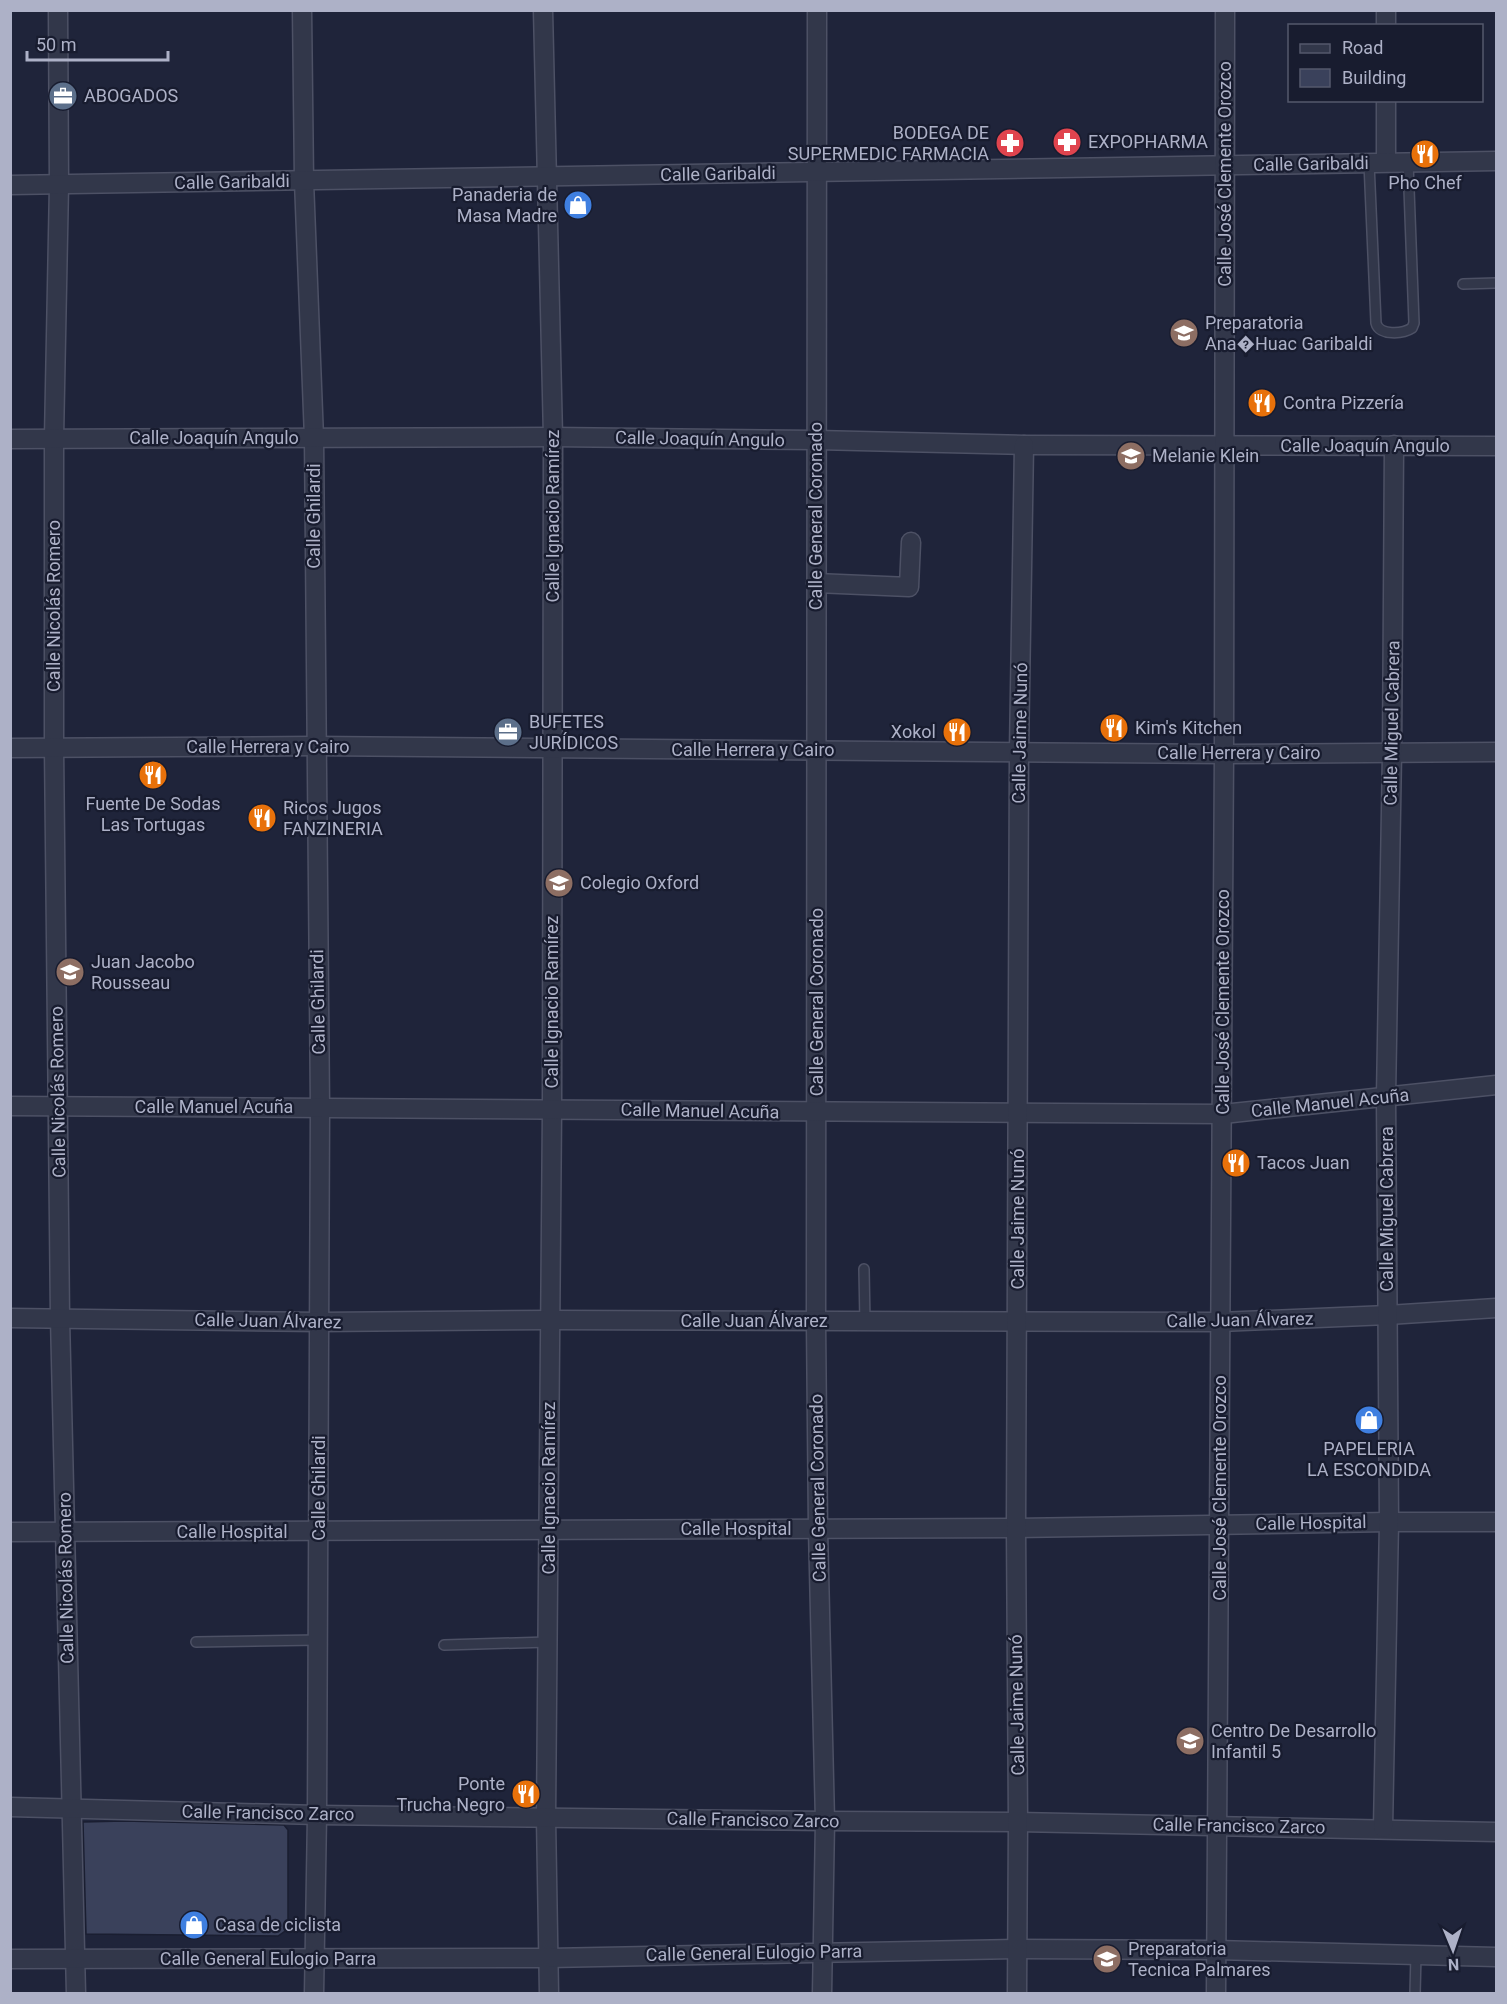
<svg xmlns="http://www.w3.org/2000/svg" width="1507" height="2004" viewBox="0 0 1507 2004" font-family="Roboto,sans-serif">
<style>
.building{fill:#3a415b;stroke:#1a1e31;stroke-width:1.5}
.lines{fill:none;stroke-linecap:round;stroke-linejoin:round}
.service-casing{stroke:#4d5165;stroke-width:12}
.minor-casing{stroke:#4d5165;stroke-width:21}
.service{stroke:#32374a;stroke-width:9}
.minor{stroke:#32374a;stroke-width:18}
.labels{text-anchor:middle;stroke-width:4.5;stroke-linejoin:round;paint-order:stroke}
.poi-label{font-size:18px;fill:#adb1c7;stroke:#181c2f;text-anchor:start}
.street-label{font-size:18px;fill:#adb1c7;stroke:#181c2f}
</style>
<rect width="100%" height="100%" fill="#1f243a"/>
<polygon class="building" points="124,1821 284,1825 288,1830 288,1929 278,1936 86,1934 83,1822"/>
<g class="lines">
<g class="service-casing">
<g id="service">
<path d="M 1369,163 L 1376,323 C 1379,336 1403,334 1412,328 L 1414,323 L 1408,162"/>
<polyline points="1463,284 1496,283"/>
<polyline points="864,1269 865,1322"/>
<polyline points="196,1642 318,1640"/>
<polyline points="444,1645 548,1642"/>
<polyline points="1415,1994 1416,1954"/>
</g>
</g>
<g class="minor-casing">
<g id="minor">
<polyline points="58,10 59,185 54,438 54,747 60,1318 76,1994"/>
<polyline points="302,10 304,181 314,438 320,1108 317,1815 314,1994"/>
<polyline points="543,10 553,437 552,1109 546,1818 549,1994"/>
<polyline points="817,10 816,1322 818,1529 825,1821 822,1994"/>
<polyline points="1386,26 1386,10"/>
<polyline points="1386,162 1386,100"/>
<polyline points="10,185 1496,161"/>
<polyline points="10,439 553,437 816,440 1024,445 1496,446"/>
<polyline points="816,583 909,587 911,542"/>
<polyline points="10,748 315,746 1224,754 1496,752"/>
<polyline points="10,1106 1223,1114 1496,1085"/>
<polyline points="10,1318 320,1322 550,1320 1220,1322 1388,1315 1496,1308"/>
<polyline points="10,1532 1016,1528 1389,1522 1496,1522"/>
<polyline points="10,1807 317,1815 825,1821 1018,1822 1496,1832"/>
<polyline points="1383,1828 1389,1522 1386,1097 1392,753 1394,445"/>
<polyline points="10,1959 549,1958 1016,1949 1216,1950 1496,1957"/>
<polyline points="1017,1994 1018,1822 1016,1528 1019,752 1024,445"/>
<polyline points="1216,1994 1224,754 1225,10"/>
</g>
</g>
<use href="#service" class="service"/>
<use href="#minor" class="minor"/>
</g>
<defs>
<g id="office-disc" transform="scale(1.5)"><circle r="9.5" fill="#5c6f8a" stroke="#181c2f"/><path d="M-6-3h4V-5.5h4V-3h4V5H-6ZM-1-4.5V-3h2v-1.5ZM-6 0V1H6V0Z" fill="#fff"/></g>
<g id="pharmacy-disc" transform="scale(1.5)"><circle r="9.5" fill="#e0444e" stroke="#181c2f"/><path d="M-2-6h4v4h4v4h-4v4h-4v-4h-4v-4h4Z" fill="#fff"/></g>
<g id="restaurant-disc" transform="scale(1.5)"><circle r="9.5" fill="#e8710a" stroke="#181c2f"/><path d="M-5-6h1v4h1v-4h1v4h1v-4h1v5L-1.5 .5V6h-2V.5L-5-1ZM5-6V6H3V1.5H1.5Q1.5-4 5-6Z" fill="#fff"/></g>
<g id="shop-disc" transform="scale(1.5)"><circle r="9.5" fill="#3f7fe0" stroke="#181c2f"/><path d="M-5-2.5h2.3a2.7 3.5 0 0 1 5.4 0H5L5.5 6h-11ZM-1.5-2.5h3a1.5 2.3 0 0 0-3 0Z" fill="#fff"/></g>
<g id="university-disc" transform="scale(1.5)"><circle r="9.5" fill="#8d6e63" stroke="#181c2f"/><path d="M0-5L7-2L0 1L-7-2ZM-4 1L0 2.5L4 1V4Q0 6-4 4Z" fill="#fff"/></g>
<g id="school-disc" transform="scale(1.5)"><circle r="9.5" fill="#8d6e63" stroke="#181c2f"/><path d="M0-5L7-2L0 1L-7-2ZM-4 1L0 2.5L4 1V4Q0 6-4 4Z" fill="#fff"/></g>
</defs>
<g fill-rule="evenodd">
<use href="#office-disc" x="63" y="96"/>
<use href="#pharmacy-disc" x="1067" y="142"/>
<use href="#pharmacy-disc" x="1010" y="143"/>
<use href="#restaurant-disc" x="1425" y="154"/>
<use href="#shop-disc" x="578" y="205"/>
<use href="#university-disc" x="1184" y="333"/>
<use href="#restaurant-disc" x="1262" y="403"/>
<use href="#school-disc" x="1131" y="456"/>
<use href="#restaurant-disc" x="1114" y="728"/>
<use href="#office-disc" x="508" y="732"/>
<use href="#restaurant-disc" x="957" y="732"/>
<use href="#restaurant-disc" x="153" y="775"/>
<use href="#restaurant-disc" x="262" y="818"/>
<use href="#school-disc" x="559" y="883"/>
<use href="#school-disc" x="70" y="972"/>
<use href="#restaurant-disc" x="1236" y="1163"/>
<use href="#shop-disc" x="1369" y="1420"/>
<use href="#school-disc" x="1190" y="1741"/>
<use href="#restaurant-disc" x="526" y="1794"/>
<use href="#shop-disc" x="194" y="1925"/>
<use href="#university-disc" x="1107" y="1959"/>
</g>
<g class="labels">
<g class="poi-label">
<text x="84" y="102">ABOGADOS</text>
<text x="989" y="139" text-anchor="end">BODEGA DE<tspan x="989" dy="21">SUPERMEDIC FARMACIA</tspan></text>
<text x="1088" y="148">EXPOPHARMA</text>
<text x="1425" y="189" text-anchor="middle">Pho Chef</text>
<text x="557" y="201" text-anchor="end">Panaderia de<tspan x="557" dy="21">Masa Madre</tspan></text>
<text x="1205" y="329">Preparatoria<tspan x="1205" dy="21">Ana�Huac Garibaldi</tspan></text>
<text x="1283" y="409">Contra Pizzería</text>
<text x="1152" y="462">Melanie Klein</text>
<text x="529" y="728">BUFETES<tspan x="529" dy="21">JURÍDICOS</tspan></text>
<text x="1135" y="734">Kim's Kitchen</text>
<text x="936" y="738" text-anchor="end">Xokol</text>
<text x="153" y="810" text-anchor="middle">Fuente De Sodas<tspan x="153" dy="21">Las Tortugas</tspan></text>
<text x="283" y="814">Ricos Jugos<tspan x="283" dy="21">FANZINERIA</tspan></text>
<text x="580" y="889">Colegio Oxford</text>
<text x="91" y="968">Juan Jacobo<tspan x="91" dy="21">Rousseau</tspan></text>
<text x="1257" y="1169">Tacos Juan</text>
<text x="1369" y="1455" text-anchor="middle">PAPELERIA<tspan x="1369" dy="21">LA ESCONDIDA</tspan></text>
<text x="1211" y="1737">Centro De Desarrollo<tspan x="1211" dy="21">Infantil 5</tspan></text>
<text x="505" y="1790" text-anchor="end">Ponte<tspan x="505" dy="21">Trucha Negro</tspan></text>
<text x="215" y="1931">Casa de ciclista</text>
<text x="1128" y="1955">Preparatoria<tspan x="1128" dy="21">Tecnica Palmares</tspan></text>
</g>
<g class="street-label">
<text transform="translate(1311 164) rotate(-1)" y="6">Calle Garibaldi</text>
<text transform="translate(718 174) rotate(-1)" y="6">Calle Garibaldi</text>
<text transform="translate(1225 174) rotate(-90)" y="6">Calle José Clemente Orozco</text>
<text transform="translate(232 182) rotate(-1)" y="6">Calle Garibaldi</text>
<text x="214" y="444">Calle Joaquín Angulo</text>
<text transform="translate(700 439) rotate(1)" y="6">Calle Joaquín Angulo</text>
<text x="1365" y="452">Calle Joaquín Angulo</text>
<text transform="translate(314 516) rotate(-90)" y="6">Calle Ghilardi</text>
<text transform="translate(553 516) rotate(-90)" y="6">Calle Ignacio Ramírez</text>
<text transform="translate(816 516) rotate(-90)" y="6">Calle General Coronado</text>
<text transform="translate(54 606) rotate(-90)" y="6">Calle Nicolás Romero</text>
<text transform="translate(1392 723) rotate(-89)" y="6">Calle Miguel Cabrera</text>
<text transform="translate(1020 733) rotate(-89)" y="6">Calle Jaime Nunó</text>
<text x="268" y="753">Calle Herrera y Cairo</text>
<text x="753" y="756">Calle Herrera y Cairo</text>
<text x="1239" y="759">Calle Herrera y Cairo</text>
<text transform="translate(318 1002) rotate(-91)" y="6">Calle Ghilardi</text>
<text transform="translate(552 1002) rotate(-90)" y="6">Calle Ignacio Ramírez</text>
<text transform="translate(817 1002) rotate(-90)" y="6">Calle General Coronado</text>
<text transform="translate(1223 1002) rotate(-90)" y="6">Calle José Clemente Orozco</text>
<text transform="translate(58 1092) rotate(-91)" y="6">Calle Nicolás Romero</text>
<text transform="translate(1330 1103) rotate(-6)" y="6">Calle Manuel Acuña</text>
<text x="214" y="1113">Calle Manuel Acuña</text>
<text transform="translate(700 1111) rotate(1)" y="6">Calle Manuel Acuña</text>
<text transform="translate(1387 1209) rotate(-90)" y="6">Calle Miguel Cabrera</text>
<text transform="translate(1018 1219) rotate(-90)" y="6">Calle Jaime Nunó</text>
<text transform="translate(1240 1320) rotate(-1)" y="6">Calle Juan Álvarez</text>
<text transform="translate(268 1321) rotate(1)" y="6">Calle Juan Álvarez</text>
<text x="754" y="1327">Calle Juan Álvarez</text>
<text transform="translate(319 1488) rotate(-90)" y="6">Calle Ghilardi</text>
<text transform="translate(549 1488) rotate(-90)" y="6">Calle Ignacio Ramírez</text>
<text transform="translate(818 1488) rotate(-91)" y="6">Calle General Coronado</text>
<text transform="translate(1220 1488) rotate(-90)" y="6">Calle José Clemente Orozco</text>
<text transform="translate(1311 1523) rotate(-1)" y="6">Calle Hospital</text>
<text x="736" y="1535">Calle Hospital</text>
<text x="232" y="1538">Calle Hospital</text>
<text transform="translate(66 1578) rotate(-91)" y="6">Calle Nicolás Romero</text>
<text transform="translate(1017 1705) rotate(-91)" y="6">Calle Jaime Nunó</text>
<text transform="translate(268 1813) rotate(1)" y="6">Calle Francisco Zarco</text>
<text transform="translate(753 1820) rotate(1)" y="6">Calle Francisco Zarco</text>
<text transform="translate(1239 1826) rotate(1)" y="6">Calle Francisco Zarco</text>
<text transform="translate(754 1953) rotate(-1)" y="6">Calle General Eulogio Parra</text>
<text x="268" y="1965">Calle General Eulogio Parra</text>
</g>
</g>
<rect width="1507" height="2004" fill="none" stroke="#adb1c7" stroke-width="24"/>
<rect x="1288" y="24" width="195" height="78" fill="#181c2f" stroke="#54586c" stroke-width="1.5"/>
<rect x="1300" y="44" width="30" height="9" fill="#32374a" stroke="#54586c" stroke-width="1.5"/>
<text x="1342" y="54" font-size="18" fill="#adb1c7">Road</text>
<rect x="1300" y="69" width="30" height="18" fill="#3a415b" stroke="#54586c" stroke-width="1.5"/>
<text x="1342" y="84" font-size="18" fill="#adb1c7">Building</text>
<g transform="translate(1453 1950) rotate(178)" stroke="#181c2f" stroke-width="4.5" paint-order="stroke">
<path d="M0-4.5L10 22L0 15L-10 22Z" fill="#adb1c7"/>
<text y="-9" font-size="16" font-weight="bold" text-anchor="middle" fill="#adb1c7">N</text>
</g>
<path d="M27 51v9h141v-9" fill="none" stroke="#adb1c7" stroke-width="3"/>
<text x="36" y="51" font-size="18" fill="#adb1c7" stroke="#181c2f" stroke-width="4.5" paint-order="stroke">50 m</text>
</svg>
